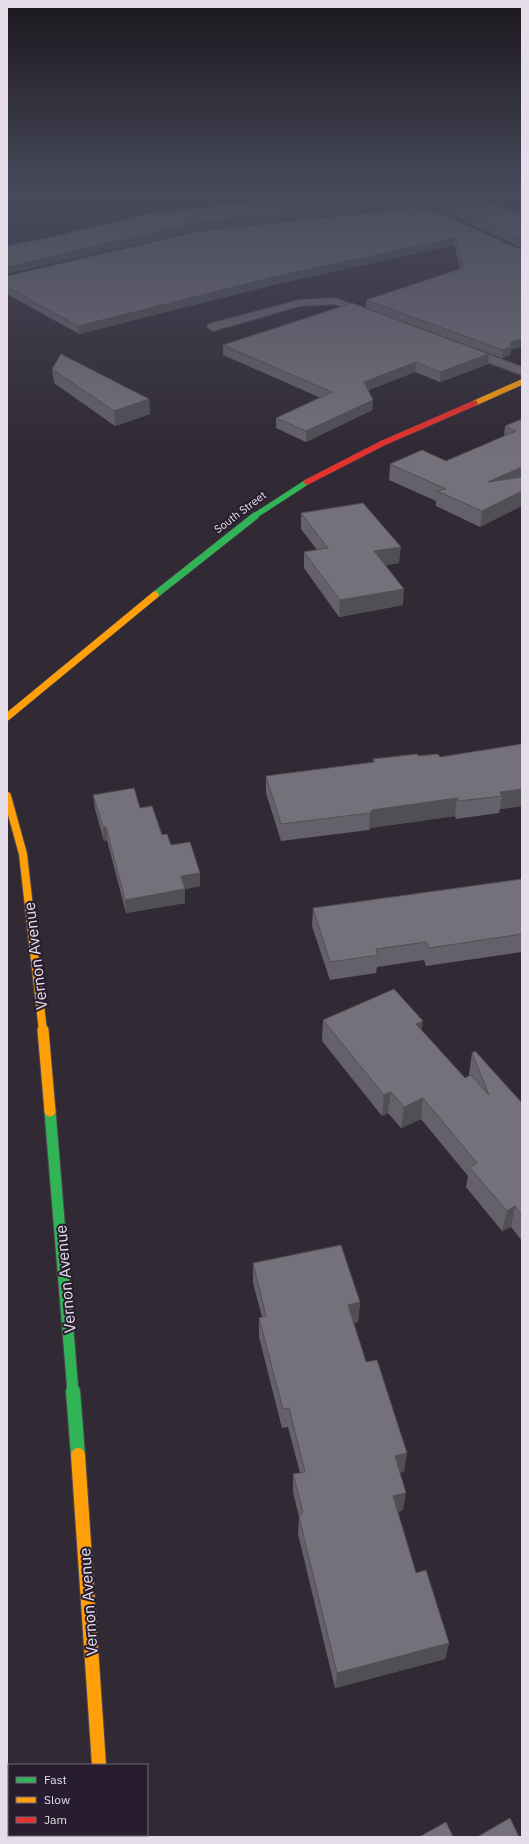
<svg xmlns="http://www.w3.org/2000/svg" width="529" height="1844" viewBox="0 0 529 1844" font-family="'IBM Plex Sans',sans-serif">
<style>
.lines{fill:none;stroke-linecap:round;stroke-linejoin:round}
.street-casing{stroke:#4e4851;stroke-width:2}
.fast-far3-casing{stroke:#4e4851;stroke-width:6}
.fast-far2-casing{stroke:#4e4851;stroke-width:8}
.fast-far1-casing{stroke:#4e4851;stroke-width:13}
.fast-casing{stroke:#4e4851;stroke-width:16}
.slow-far4-casing{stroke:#4e4851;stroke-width:6}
.slow-far3-casing{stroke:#4e4851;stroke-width:8}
.slow-far2-casing{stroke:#4e4851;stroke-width:10}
.slow-far1-casing{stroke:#4e4851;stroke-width:13}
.slow-casing{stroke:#4e4851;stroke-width:16}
.jam-casing{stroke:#4e4851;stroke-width:6}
.street{fill:#6c666f;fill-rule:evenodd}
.fast-far3{stroke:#30b455;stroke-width:5.5}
.fast-far2{stroke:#30b455;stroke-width:7}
.fast-far1{stroke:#30b455;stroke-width:11}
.fast{stroke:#30b455;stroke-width:14}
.slow-far4{stroke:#ff9f0a;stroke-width:5.5}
.slow-far3{stroke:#ff9f0a;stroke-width:7}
.slow-far2{stroke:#ff9f0a;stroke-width:8}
.slow-far1{stroke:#ff9f0a;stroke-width:11}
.slow{stroke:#ff9f0a;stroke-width:14}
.jam{stroke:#e5322d;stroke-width:5.5}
.wall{fill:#64616a}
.shaded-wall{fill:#514f56}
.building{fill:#74717b;stroke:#514f56}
.labels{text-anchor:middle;stroke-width:4;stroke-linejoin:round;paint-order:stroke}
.far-street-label{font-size:11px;fill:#e5ddea;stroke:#281c2f}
.near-street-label{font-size:16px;fill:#e5ddea;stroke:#281c2f}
</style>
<rect width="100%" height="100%" fill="#312a35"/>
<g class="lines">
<g class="street-casing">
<g id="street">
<polygon points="335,298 379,314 381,316 375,319 334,304 300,306 213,331 207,327 209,324 299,300"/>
<polygon points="461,344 522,367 522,375 457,351 455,348"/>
<rect x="85" y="1835" width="38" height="2"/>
</g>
</g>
<g class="fast-far3-casing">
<polyline id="fast-far3" points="253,517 307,482"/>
</g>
<g class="fast-far2-casing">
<polyline id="fast-far2" points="155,595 255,516"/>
</g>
<g class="fast-far1-casing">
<polyline id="fast-far1" points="50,1111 73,1392"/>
</g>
<g class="fast-casing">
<polyline id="fast" points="73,1391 78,1455"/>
</g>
<g class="slow-far4-casing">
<polyline id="slow-far4" points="475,403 522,382"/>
</g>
<g class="slow-far3-casing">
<polyline id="slow-far3" points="7,717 155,595"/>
</g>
<g class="slow-far2-casing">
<polyline id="slow-far2" points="7,796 23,854 43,1031"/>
</g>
<g class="slow-far1-casing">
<polyline id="slow-far1" points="43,1030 50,1111"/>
</g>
<g class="slow-casing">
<polyline id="slow" points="78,1455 99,1765"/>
</g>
<g class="jam-casing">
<polyline id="jam" points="307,482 383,443 475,403"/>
</g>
<use href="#street" class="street"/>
<use href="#fast-far3" class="fast-far3"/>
<use href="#fast-far2" class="fast-far2"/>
<use href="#fast-far1" class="fast-far1"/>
<use href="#fast" class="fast"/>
<use href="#slow-far4" class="slow-far4"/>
<use href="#slow-far3" class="slow-far3"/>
<use href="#slow-far2" class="slow-far2"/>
<use href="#slow-far1" class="slow-far1"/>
<use href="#slow" class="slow"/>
<use href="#jam" class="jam"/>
</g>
<g class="wall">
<polygon points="470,192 512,211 522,214 522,248 442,211 411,206 199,230 7,246"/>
<polygon points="411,208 522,250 522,346 511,350 510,355 502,358 366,308 366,300 460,269 454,245 277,284 79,334 7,294 7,276"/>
<polygon points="223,345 488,364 440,382 415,372 368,390 373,400 372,410 306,442 276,428 276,418 321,398 223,355"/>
<polygon points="52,369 149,399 150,414 115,426 54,383"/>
<polygon points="522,419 480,527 436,506 436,501 389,480 390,464 446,461 504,436 505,426"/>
<polygon points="301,513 399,563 385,565 403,605 339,617 304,568 304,552 317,550 301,529"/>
<polygon points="522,744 522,806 500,809 499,813 456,819 455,816 370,828 369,830 281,841 266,793 266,776 373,762 373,759 418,756 440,757"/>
<polygon points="93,795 140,808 171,845 200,873 200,886 185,889 185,903 126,913 107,840 104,841 95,809"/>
<polygon points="522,879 522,952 426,966 424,960 377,967 376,973 330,980 312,926 313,908"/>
<polygon points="323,1020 421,1030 465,1078 469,1076 469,1074 472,1053 522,1103 522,1241 511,1227 502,1231 466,1187 468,1176 421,1119 401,1128 388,1113 382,1116 322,1041"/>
<polygon points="253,1263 360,1302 358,1322 354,1323 366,1362 404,1472 400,1472 403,1510 398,1512 416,1573 449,1643 445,1659 335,1688 298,1534 299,1517 293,1492 293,1474 300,1473 288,1427 282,1428 259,1337 259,1318 262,1317 253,1283"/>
</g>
<g class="shaded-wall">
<polygon points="411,199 411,206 199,230 7,274 7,267 198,222"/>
<polygon points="455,238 454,245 277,284 79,334 78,326 277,276"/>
<polygon points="522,339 522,346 511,350 510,355 502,358 503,350 511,342"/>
<polygon points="489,354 488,364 440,382 440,372"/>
<polygon points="416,362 415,372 364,392 364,382"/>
<polygon points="149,399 150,414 115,426 114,411"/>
<polygon points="373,400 372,410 306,442 306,431"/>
<polygon points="522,467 522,482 488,482"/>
<polygon points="522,491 522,506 480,527 482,511"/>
<polygon points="401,547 399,563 373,568 374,551"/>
<polygon points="404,589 403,605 339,617 340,600"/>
<polygon points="522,789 522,806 500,809 502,796 500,792"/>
<polygon points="457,798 455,816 370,828 369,830 370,813 372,810"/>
<polygon points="103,827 106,827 107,840 104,841"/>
<polygon points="200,873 200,886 181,890 181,876"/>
<polygon points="185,889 185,903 126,913 125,900"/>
<polygon points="423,1021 420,1042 416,1024"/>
<polygon points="391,1092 388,1113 382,1116 384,1095"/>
<polygon points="423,1098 421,1119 401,1128 404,1107"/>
<polygon points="515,1206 511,1227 502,1231 507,1211"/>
<polygon points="360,1302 358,1322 347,1325 348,1305"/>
<polygon points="407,1453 404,1472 392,1474 395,1456"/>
<polygon points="406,1493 403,1510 390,1514 393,1496"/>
<polygon points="449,1643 445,1659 335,1688 337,1673"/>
</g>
<g class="building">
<polygon points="324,192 470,192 512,211 522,214 522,241 442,204 411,199 198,222 7,267 7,246 61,235 146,214"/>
<polygon points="411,208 435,211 522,250 522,339 511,342 511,347 503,350 366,300 463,268 455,238 277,276 78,326 7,287 7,276 199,231"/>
<polygon points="352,303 489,354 440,372 416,362 364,382 373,400 306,431 276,418 332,392 223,345"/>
<polygon points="61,354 149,399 114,411 52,369"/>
<polygon points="522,419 522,467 488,482 522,477 522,491 482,511 437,491 446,489 390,464 422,450 446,461 516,431 505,426"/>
<polygon points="363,503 401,547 374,551 404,589 340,600 304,552 328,548 301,513"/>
<polygon points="522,744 522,789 500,792 502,796 459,801 457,798 372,810 370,813 281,824 266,776 375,762 373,759 417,754 418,756 438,754 440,757"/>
<polygon points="134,788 140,808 152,806 162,835 167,834 171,845 190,842 200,873 181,876 185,889 125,900 106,827 103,827 93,795"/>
<polygon points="522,879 522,934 429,948 426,942 376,949 378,955 330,962 313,908"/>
<polygon points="394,989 423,1021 416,1024 465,1078 471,1075 489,1095 472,1053 475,1051 522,1103 522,1215 515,1206 507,1211 469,1167 477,1163 423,1098 404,1107 391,1092 384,1095 323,1020"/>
<polygon points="341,1245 360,1302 348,1305 366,1362 377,1360 407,1453 395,1456 406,1493 393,1496 416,1573 426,1570 449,1643 337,1673 299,1517 303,1512 293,1474 305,1472 289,1408 283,1409 259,1318 266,1316 253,1263"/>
<polygon points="510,1818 519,1837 477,1837"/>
<polygon points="446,1822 453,1837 419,1837"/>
</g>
<linearGradient id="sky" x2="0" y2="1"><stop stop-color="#1b171d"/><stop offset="0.43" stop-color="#484a5c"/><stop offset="1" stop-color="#484a5c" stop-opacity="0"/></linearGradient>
<rect width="529" height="450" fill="url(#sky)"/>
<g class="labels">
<g class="far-street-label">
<text transform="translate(240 512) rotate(-37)" y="4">South Street</text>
</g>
<g class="near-street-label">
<text transform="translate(35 956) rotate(-97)" y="6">Vernon Avenue</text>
<text transform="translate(65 1279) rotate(-95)" y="6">Vernon Avenue</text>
<text transform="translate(88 1602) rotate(-94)" y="6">Vernon Avenue</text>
</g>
</g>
<rect width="529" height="1844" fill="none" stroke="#e5ddea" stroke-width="16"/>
<rect x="8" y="1764" width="140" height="72" fill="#281c2f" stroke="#74697a"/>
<rect x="16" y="1777" width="20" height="6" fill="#30b455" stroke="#74697a"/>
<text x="44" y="1784" font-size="12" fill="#e5ddea">Fast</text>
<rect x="16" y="1797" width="20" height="6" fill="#ff9f0a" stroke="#74697a"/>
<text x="44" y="1804" font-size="12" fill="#e5ddea">Slow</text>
<rect x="16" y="1817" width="20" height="6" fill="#e5322d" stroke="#74697a"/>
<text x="44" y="1824" font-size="12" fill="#e5ddea">Jam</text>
</svg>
